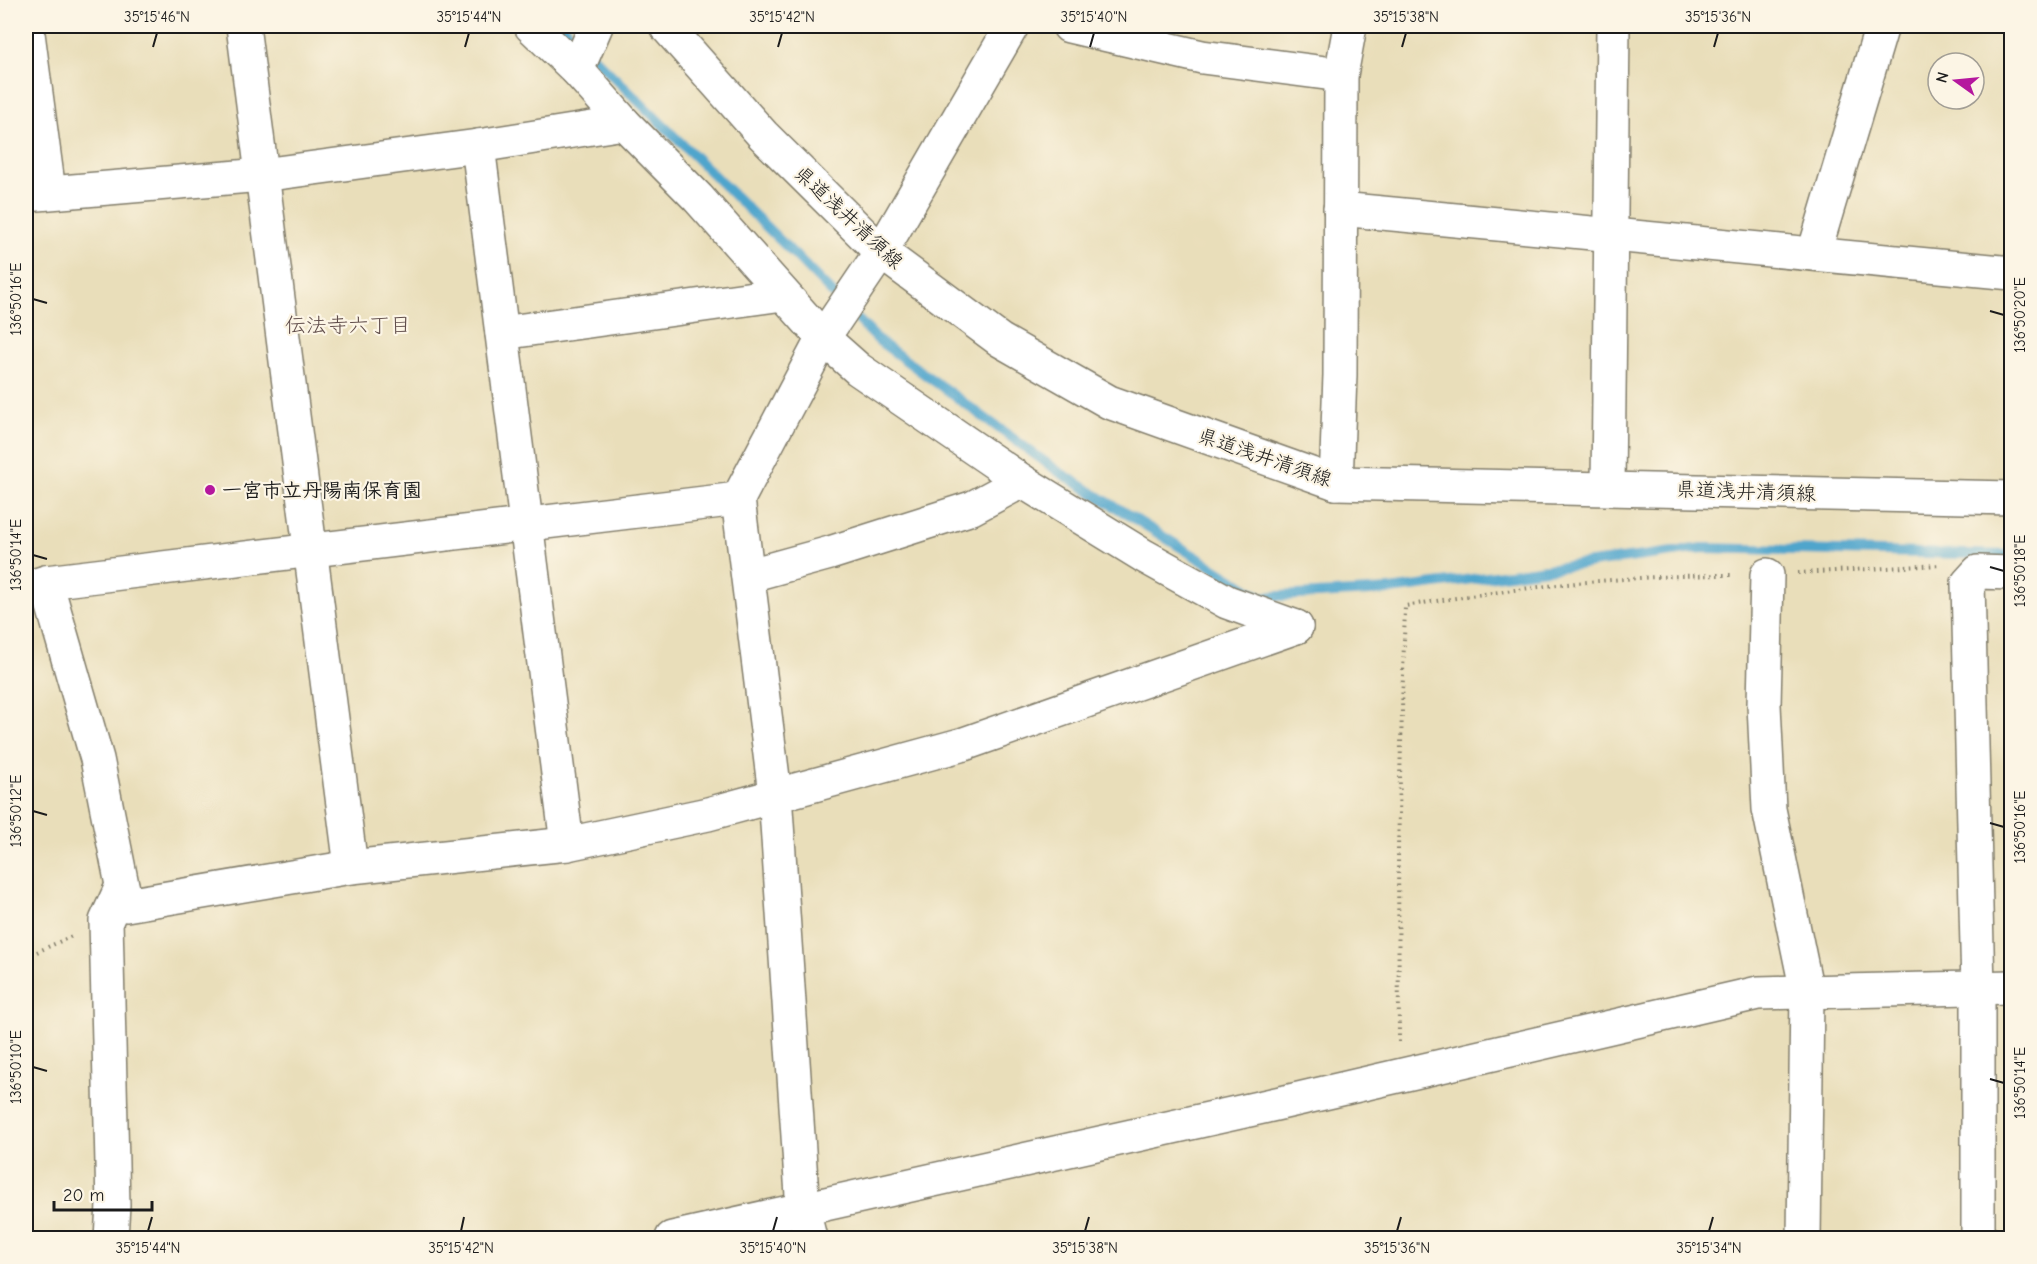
<svg xmlns="http://www.w3.org/2000/svg" width="2037" height="1264" viewBox="0 0 2037 1264" font-family="'Comic Neue','Klee One',sans-serif">
<style>
.lines{fill:none;stroke-linecap:round;stroke-linejoin:round}
.stream{stroke:#50a5cc;stroke-width:10}
.street-casing{stroke:#827d6b;stroke-width:36}
.secondary-casing{stroke:#827d6b;stroke-width:36}
.path{stroke:#827d6b;stroke-width:4;stroke-dasharray:1.5 4.5;stroke-linecap:butt}
.street{stroke:#fff;stroke-width:33}
.secondary{stroke:#fff;stroke-width:33}
.ticks{fill:none;stroke:#1c1c1c;stroke-width:2}
.poi-dot{fill:#b5179e;stroke:#fcf5e5;stroke-width:2}
.labels{text-anchor:middle;stroke-width:4.5;stroke-linejoin:round;paint-order:stroke}
.street-label{font-size:20px;fill:#1c1c1c;stroke:#fcf5e5}
.poi-label{font-size:20px;font-weight:bold;fill:#1c1c1c;stroke:#fcf5e5;text-anchor:start}
.neighbourhood-label{font-size:21px;fill:#604d4b;stroke:#fcf5e5}
.neatline{fill:none;stroke:#1c1c1c;stroke-width:2}
.ticks-label{font-size:15px;text-anchor:middle;fill:#1c1c1c}
</style>
<rect width="100%" height="100%" fill="#fcf5e5"/>
<filter id="ink" filterUnits="userSpaceOnUse"><feTurbulence type="fractalNoise" baseFrequency=".0167" numOctaves="2"/><feDisplacementMap in="SourceGraphic" scale="12" xChannelSelector="R" yChannelSelector="G"/><feConvolveMatrix kernelMatrix="1 2 1 2 8 2 1 2 1" color-interpolation-filters="sRGB"/></filter>
<filter id="wash" filterUnits="userSpaceOnUse"><feTurbulence type="fractalNoise" baseFrequency=".008" numOctaves="4" result="noise"/><feDisplacementMap in="SourceGraphic" scale="24" xChannelSelector="R" yChannelSelector="G"/><feGaussianBlur stdDeviation="1.35" result="paint"/><feColorMatrix in="noise" values="0 0 0 0 0 0 0 0 0 0 0 0 0 0 0 0 0 1.4 0 .05"/><feComposite in="paint" operator="in"/></filter>
<g filter="url(#wash)">
<rect width="100%" height="100%" fill="#e9deba"/>
<g class="lines">
<polyline class="stream" points="562,26 795,255 879,341 1059,472 1261,597 1390,590 1703,548 2012,555"/>
</g>
</g>
<g filter="url(#ink)">
<g class="lines">
<g class="street-casing">
<g id="street">
<polyline points="27,26 49,192"/>
<polyline points="243,26 351,867"/>
<polyline points="531,26 577,70 624,123 698,198 823,338 858,369 1022,481 1144,556 1227,602 1296,627"/>
<polyline points="1069,26 1202,57 1341,75"/>
<polyline points="577,70 596,26"/>
<polyline points="478,146 567,844"/>
<polyline points="26,195 262,175 478,146 624,123"/>
<polyline points="1340,209 2012,273"/>
<polyline points="1814,253 1882,26"/>
<polyline points="502,333 783,294"/>
<polyline points="1336,483 1340,375 1341,75 1350,26"/>
<polyline points="1608,487 1613,26"/>
<polyline points="750,575 830,553 972,508 1022,481"/>
<polyline points="1767,575 1764,705 1769,809 1807,992 1804,1238"/>
<polyline points="46,582 97,759 126,905 351,867 567,844 708,814 964,744 1296,627"/>
<polyline points="27,588 46,582 738,499"/>
<polyline points="111,1238 113,1205 106,921 122,886"/>
<polyline points="672,1238 1285,1102 1758,993 2012,987"/>
<polyline points="810,1238 803,1210 775,794 738,499 823,338 881,252 1012,26"/>
<polyline points="1978,1238 1978,988 1968,583 1978,572 2012,573"/>
</g>
</g>
<g class="secondary-casing">
<polyline id="secondary" points="666,26 763,135 881,252 1000,340 1109,402 1336,483 2012,498"/>
</g>
<g class="path">
<polyline points="1798,573 1940,565"/>
<polyline points="26,957 72,936"/>
<path d="M 1399,1042 L 1398,848 L 1405,606 C 1515,588 1623,575 1734,575"/>
</g>
<use href="#street" class="street"/>
<use href="#secondary" class="secondary"/>
</g>
</g>
<path class="ticks" d="M 153,47 L 157,33M 465,47 L 469,33M 778,47 L 782,33M 1090,47 L 1094,33M 1402,47 L 1406,33M 1714,47 L 1718,33M 33,299 L 47,303M 1990,311 L 2004,315M 33,555 L 47,559M 1990,567 L 2004,571M 33,811 L 47,815M 1990,823 L 2004,827M 33,1067 L 47,1071M 1990,1079 L 2004,1083M 148,1231 L 152,1217M 461,1231 L 464,1217M 773,1231 L 777,1217M 1085,1231 L 1089,1217M 1397,1231 L 1401,1217M 1709,1231 L 1713,1217"/>
<circle class="poi-dot" cx="210" cy="490" r="6"/>
<g class="labels">
<g class="street-label">
<text transform="translate(849 217) rotate(43)" y="7">県道浅井清須線</text>
<text transform="translate(1265 457) rotate(19)" y="7">県道浅井清須線</text>
<text transform="translate(1746 491) rotate(2)" y="7">県道浅井清須線</text>
</g>
<g class="poi-label">
<text x="222" y="497">一宮市立丹陽南保育園</text>
</g>
<g class="neighbourhood-label">
<text x="348" y="332">伝法寺六丁目</text>
</g>
</g>
<rect width="2037" height="1264" fill="none" stroke="#fcf5e5" stroke-width="66"/>
<g transform="translate(1956 81) rotate(285)"><circle r="28" fill="#fcf5e5" stroke="#a29e95" stroke-width="1.5"/>
<path d="M0-4.5L10 22L0 15L-10 22Z" fill="#b5179e"/>
<text y="-9" font-size="16" font-weight="bold" text-anchor="middle" fill="#1c1c1c">N</text>
</g>
<path d="M54 1201v9h98v-9" fill="none" stroke="#1c1c1c" stroke-width="3"/>
<text x="63" y="1201" font-size="18" fill="#1c1c1c" stroke="#fcf5e5" stroke-width="4.5" paint-order="stroke">20 m</text>
<rect x="33" y="33" width="1971" height="1198" class="neatline"/>
<g class="ticks-label">
<text x="157" y="22">35°15'46"N</text>
<text x="469" y="22">35°15'44"N</text>
<text x="782" y="22">35°15'42"N</text>
<text x="1094" y="22">35°15'40"N</text>
<text x="1406" y="22">35°15'38"N</text>
<text x="1718" y="22">35°15'36"N</text>
<text transform="translate(16 299) rotate(-90)" y="5">136°50'16"E</text>
<text transform="translate(2020 315) rotate(-90)" y="5">136°50'20"E</text>
<text transform="translate(16 555) rotate(-90)" y="5">136°50'14"E</text>
<text transform="translate(2020 571) rotate(-90)" y="5">136°50'18"E</text>
<text transform="translate(16 811) rotate(-90)" y="5">136°50'12"E</text>
<text transform="translate(2020 827) rotate(-90)" y="5">136°50'16"E</text>
<text transform="translate(16 1067) rotate(-90)" y="5">136°50'10"E</text>
<text transform="translate(2020 1083) rotate(-90)" y="5">136°50'14"E</text>
<text x="148" y="1253">35°15'44"N</text>
<text x="461" y="1253">35°15'42"N</text>
<text x="773" y="1253">35°15'40"N</text>
<text x="1085" y="1253">35°15'38"N</text>
<text x="1397" y="1253">35°15'36"N</text>
<text x="1709" y="1253">35°15'34"N</text>
</g>
</svg>
